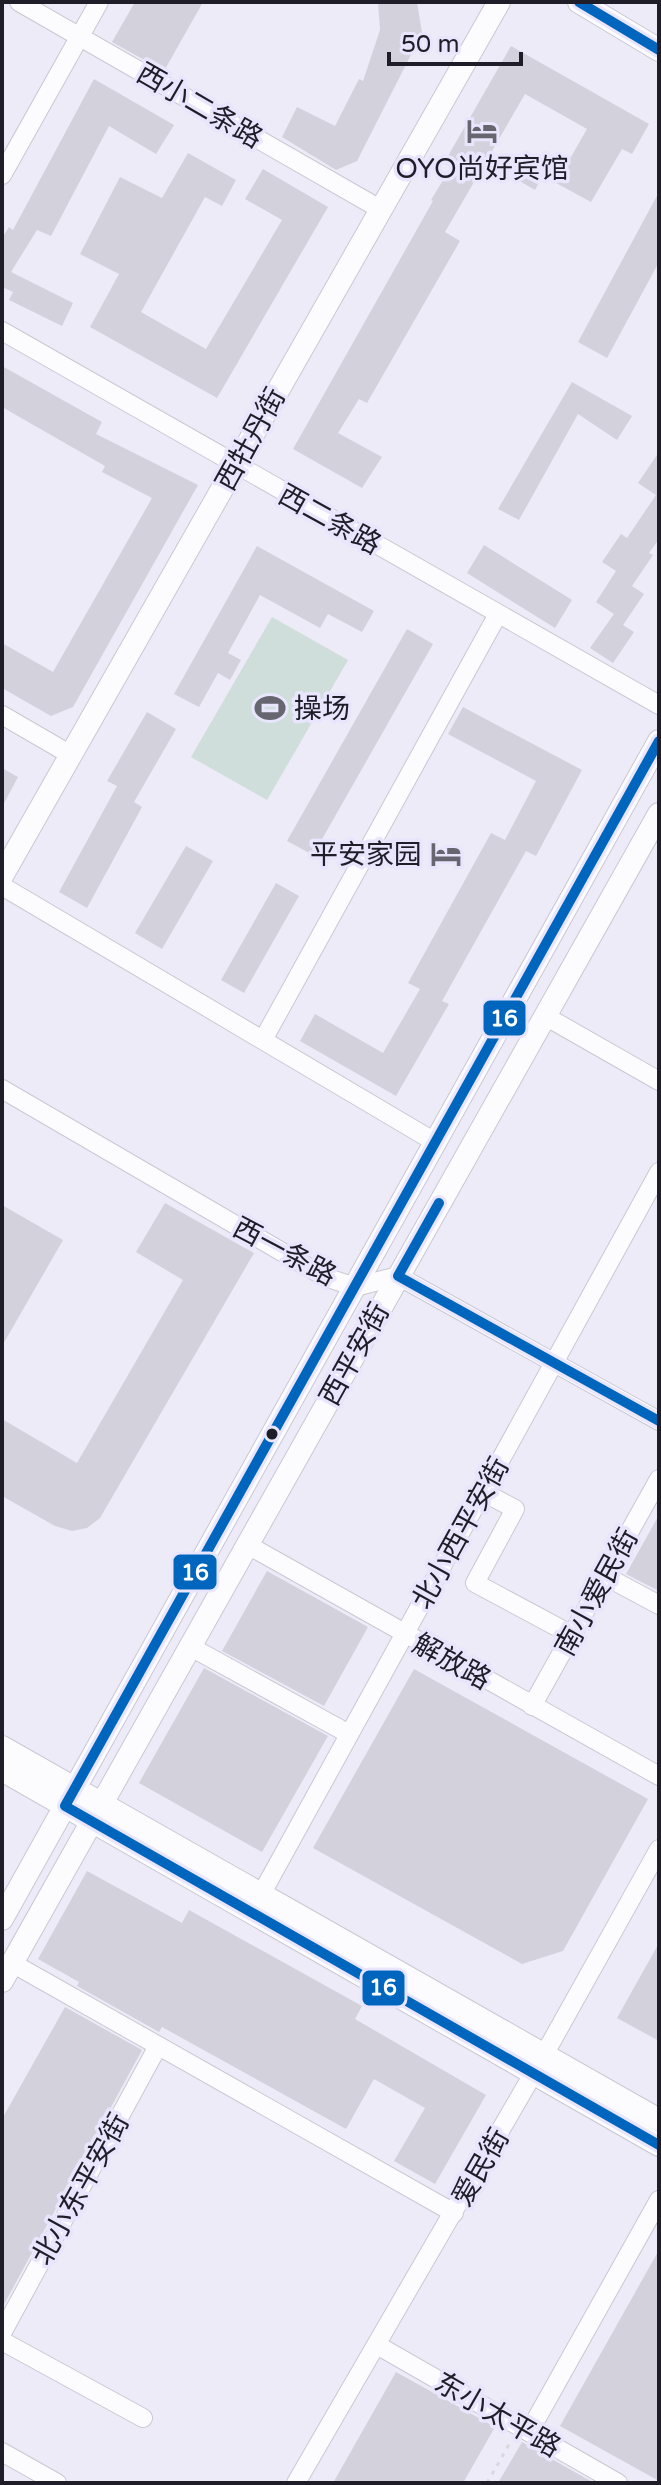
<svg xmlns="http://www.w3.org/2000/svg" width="661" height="2485" viewBox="0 0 661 2485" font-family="'Varela Round','Noto Sans SC',sans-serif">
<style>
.green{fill:#cfdeda}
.building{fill:#d3d2dc}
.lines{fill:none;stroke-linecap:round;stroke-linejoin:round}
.minor-casing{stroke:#c9c8d3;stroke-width:20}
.major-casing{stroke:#c9c8d3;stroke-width:24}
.path{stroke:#d9d9dd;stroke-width:3;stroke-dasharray:4 6;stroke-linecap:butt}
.minor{stroke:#fcfcfe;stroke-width:18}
.major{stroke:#fcfcfe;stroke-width:22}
.bus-1-casing{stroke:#e8e5fd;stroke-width:16}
.bus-1{stroke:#0065bd;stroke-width:10}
.bus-dot{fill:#1f1e28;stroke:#e8e5fd;stroke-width:3}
.labels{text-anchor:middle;stroke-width:7;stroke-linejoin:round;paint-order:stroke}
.street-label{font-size:28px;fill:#1f1e28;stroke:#e8e5fd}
.poi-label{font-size:28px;fill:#1f1e28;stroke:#e8e5fd}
.line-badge{stroke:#e8e5fd;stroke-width:3}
.badge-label{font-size:22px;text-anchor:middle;font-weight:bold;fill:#fff}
</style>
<rect width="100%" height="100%" fill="#ecebf7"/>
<polygon class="green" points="272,617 348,660 267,800 191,757"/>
<g class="building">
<polygon points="135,2 203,2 164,71 112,42"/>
<polygon points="378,2 417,2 422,33 357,161 336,170 282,137 297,107 335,126 359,79 363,81 380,30"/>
<polygon points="511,46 649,124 632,154 622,149 591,202 556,183 587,129 525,94 445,232 460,241 367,403 359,399 338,433 382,457 362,488 293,449 433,201 431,200 451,167 444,163"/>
<polygon points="94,79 174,125 156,154 109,126 51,236 37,230 11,272 73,303 62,326 9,300 13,292 2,287 2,238 9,227 13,230"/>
<polygon points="188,153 236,180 222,206 205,197 141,312 206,349 282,220 245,199 263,169 328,207 217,398 90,327 119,274 80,254 120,177 162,198"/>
<polygon points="524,164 543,175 535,190 516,179"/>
<polygon points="659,192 659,262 607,358 578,342"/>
<polygon points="2,366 102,422 96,434 198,485 73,707 51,716 2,688 2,643 53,672 152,498 102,472 105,466 2,407"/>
<polygon points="572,382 632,416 617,440 578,414 519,520 498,509"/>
<polygon points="659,452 659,539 649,553 653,555 632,586 644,594 623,625 634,632 613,663 590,648 614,614 596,602 616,571 602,562 621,534 627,538 656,495 638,483"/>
<polygon points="484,545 572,600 555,628 467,573"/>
<polygon points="257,546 374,611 362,632 328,614 320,628 260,595 228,653 241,660 230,680 218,673 199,707 174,694"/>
<polygon points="407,629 433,644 313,855 287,841"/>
<polygon points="463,707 582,770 536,856 526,851 442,1001 449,1004 396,1096 300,1041 315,1014 383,1053 420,989 408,983 491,833 505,840 536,781 448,734"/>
<polygon points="147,712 176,729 134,802 142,807 87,908 59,892 117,786 107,781"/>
<polygon points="2,768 18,777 2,807"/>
<polygon points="186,846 213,861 162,949 135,933"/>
<polygon points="276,883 299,896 244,993 221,980"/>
<polygon points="165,1203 254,1253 100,1518 87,1528 72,1531 55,1526 2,1496 2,1419 77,1463 183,1280 136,1252"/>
<polygon points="2,1205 63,1240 2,1346"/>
<polygon points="659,1515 659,1591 626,1574"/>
<polygon points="267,1571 368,1627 324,1706 222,1651"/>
<polygon points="204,1668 328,1736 262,1852 139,1783"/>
<polygon points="414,1669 648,1799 563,1951 522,1964 313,1848"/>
<polygon points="87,1871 182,1923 189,1910 362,2006 355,2019 486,2095 435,2184 394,2161 425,2108 374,2079 346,2129 162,2027 159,2032 77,1986 79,1982 38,1959"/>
<polygon points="659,1943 659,2041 617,2018"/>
<polygon points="65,2007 142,2050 2,2308 2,2119"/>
<polygon points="659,2250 659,2481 560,2426"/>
<polygon points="396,2372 495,2427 463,2483 333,2483"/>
<polygon points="522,2442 594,2483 498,2483"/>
</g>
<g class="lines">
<g class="minor-casing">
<g id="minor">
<polyline points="19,2 380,209"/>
<polyline points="2,175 99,2"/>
<polyline points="2,331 659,705"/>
<polyline points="2,715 71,755"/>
<polyline points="2,886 435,1142"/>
<polyline points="545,1016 659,1081"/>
<polyline points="263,1040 498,614"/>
<polyline points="2,1089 325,1277 355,1287 398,1276 659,1421"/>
<polyline points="483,1492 515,1509 475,1583 572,1635"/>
<polyline points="246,1544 659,1776"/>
<polyline points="605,1576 659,1605"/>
<polyline points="189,1646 349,1734"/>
<polyline points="532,1706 659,1479"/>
<polyline points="262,1893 659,1172"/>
<polyline points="12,1963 454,2213"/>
<polyline points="2,2333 158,2046"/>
<polyline points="2,2341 143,2418"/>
<polyline points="377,2345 618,2483"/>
<polyline points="529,2432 659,2200"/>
<polyline points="2,2452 57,2483"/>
<polyline points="296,2483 544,2055 659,1849"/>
</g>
</g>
<g class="major-casing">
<g id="major">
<polyline points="579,2 659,50"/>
<polyline points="2,876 499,2"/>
<polyline points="2,1747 659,2120"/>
<polyline points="2,1770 659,2145"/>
<polyline points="2,1919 659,741"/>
<polyline points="2,1981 659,814"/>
</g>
</g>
<polyline class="path" points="487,2483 511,2441"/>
<use href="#minor" class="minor"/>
<use href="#major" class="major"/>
<g class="bus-1-casing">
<g id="bus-1">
<polyline points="579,2 659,50"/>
<polyline points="659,741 65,1806 659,2145"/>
<polyline points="439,1203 398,1276 659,1421"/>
</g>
</g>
<use href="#bus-1" class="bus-1"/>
</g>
<defs>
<g id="hotel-bare" transform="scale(2.4)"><path d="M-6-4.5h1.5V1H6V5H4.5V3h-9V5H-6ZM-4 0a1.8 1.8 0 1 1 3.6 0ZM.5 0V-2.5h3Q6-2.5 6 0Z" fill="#676670" stroke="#e8e5fd" stroke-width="2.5" paint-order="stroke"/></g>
<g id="stadium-bare" transform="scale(2.4)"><path d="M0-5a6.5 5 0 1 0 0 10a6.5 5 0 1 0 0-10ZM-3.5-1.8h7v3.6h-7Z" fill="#676670" stroke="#e8e5fd" stroke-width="2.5" paint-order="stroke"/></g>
</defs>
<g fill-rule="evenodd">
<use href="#hotel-bare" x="482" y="131"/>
<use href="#stadium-bare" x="270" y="708"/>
<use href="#hotel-bare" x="446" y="854"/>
</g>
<circle class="bus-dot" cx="272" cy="1434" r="7"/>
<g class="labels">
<g class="street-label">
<text transform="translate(200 105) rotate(30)" y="10">西小二条路</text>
<text transform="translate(250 439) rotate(-61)" y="10">西牡丹街</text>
<text transform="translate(330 519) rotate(29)" y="10">西二条路</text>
<text transform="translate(285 1251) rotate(28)" y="10">西一条路</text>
<text transform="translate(354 1354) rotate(-61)" y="10">西平安街</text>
<text transform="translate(460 1533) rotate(-61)" y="10">北小西平安街</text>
<text transform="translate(596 1592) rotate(-61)" y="10">南小爱民街</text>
<text transform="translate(452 1661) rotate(29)" y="10">解放路</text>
<text transform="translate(480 2167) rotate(-60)" y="10">爱民街</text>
<text transform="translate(80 2189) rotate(-61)" y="10">北小东平安街</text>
<text transform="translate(498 2414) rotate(30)" y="10">东小太平路</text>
</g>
<g class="poi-label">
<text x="482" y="178">OYO尚好宾馆</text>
<text x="294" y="718" text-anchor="start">操场</text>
<text x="422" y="864" text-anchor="end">平安家园</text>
</g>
</g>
<g class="line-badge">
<rect x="482" y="999" width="45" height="38" rx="8" fill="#0065bd"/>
<rect x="172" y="1553" width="46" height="38" rx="8" fill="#0065bd"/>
<rect x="361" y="1969" width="45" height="38" rx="8" fill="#0065bd"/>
</g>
<g class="badge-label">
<text x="504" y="1026">16</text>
<text x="195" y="1580">16</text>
<text x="383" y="1995">16</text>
</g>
<rect width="661" height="2485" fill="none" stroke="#1f1e28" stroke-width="8"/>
<path d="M389 52v12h132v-12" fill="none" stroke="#1f1e28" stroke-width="4"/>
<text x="401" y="52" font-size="24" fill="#1f1e28" stroke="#e8e5fd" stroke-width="6" paint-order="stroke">50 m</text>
</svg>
